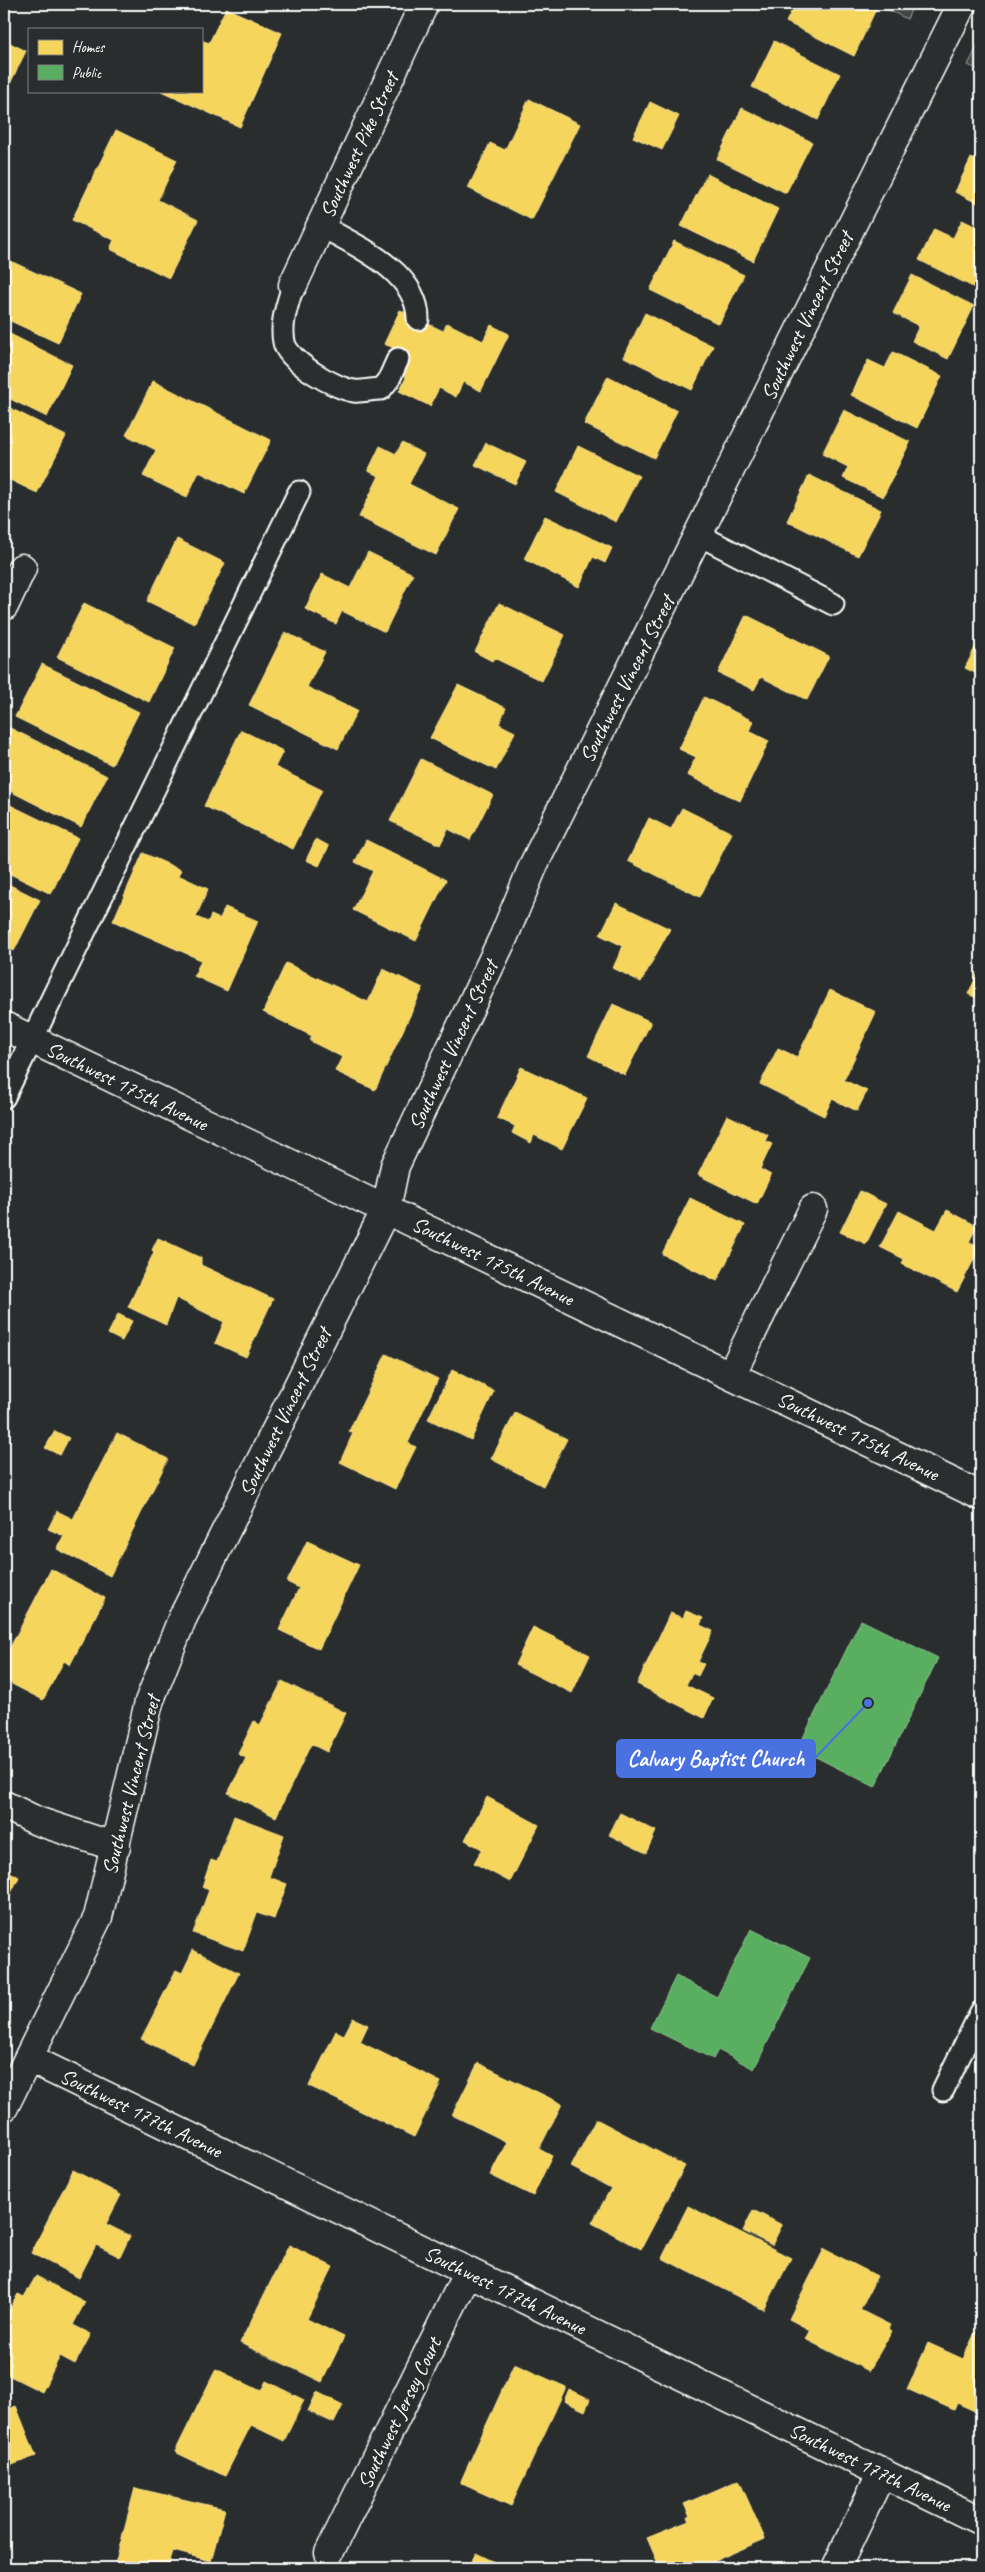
<svg xmlns="http://www.w3.org/2000/svg" width="985" height="2572" viewBox="0 0 985 2572" font-family="Caveat,sans-serif">
<style>
.green{fill:#414445;stroke:#a0a2a2}
.homes{fill:#f6d55c;stroke:#f9e28d}
.public{fill:#5aae61;stroke:#8cc690}
.lines{fill:none;stroke-linecap:round;stroke-linejoin:round}
.service-casing{stroke:#fff;stroke-width:25}
.minor-casing{stroke:#fff;stroke-width:31}
.service{stroke:#2a2d2e;stroke-width:21}
.minor{stroke:#2a2d2e;stroke-width:28}
.labels{text-anchor:middle;stroke-width:5;stroke-linejoin:round;paint-order:stroke}
.street-label{font-size:21px;fill:#fff;stroke:#2a2d2e}
.leader{fill:none;stroke:#4a71e0;stroke-width:2}
.callout-dot{fill:#4a71e0;stroke:#2a2d2e;stroke-width:2}
.callout{fill:#4a71e0;stroke:#4a71e0;stroke-width:2}
.callout-label{font-size:22px;text-anchor:middle;font-weight:bold;fill:#fff}
</style>
<rect width="100%" height="100%" fill="#2a2d2e"/>
<filter id="ink" filterUnits="userSpaceOnUse"><feTurbulence type="fractalNoise" baseFrequency=".02" numOctaves="2"/><feDisplacementMap in="SourceGraphic" scale="10" xChannelSelector="R" yChannelSelector="G"/><feConvolveMatrix kernelMatrix="1 2 1 2 8 2 1 2 1" color-interpolation-filters="sRGB"/></filter>
<g filter="url(#ink)">
<g class="green">
<polygon points="876,4 914,4 907,19"/>
<polygon points="981,39 981,71 968,65"/>
</g>
<g class="homes">
<polygon points="795,4 865,4 876,9 854,56 786,22"/>
<polygon points="226,8 282,33 240,127 161,91 201,91 201,40 209,43"/>
<polygon points="4,40 26,51 4,96"/>
<polygon points="774,41 840,74 818,120 752,87"/>
<polygon points="529,99 580,124 532,220 468,188 490,143 505,150"/>
<polygon points="650,102 679,116 662,150 633,137"/>
<polygon points="742,108 812,142 786,193 717,159"/>
<polygon points="116,130 177,160 158,200 198,220 169,278 110,249 114,240 72,220"/>
<polygon points="971,158 981,163 981,205 955,192"/>
<polygon points="707,174 778,209 753,261 681,226"/>
<polygon points="962,220 981,229 981,291 919,260 934,229 953,238"/>
<polygon points="674,241 744,275 719,324 650,290"/>
<polygon points="4,258 81,294 58,343 4,318"/>
<polygon points="912,275 974,306 948,359 912,341 919,326 893,313"/>
<polygon points="400,310 443,331 447,323 483,341 491,325 509,334 481,391 463,382 456,397 439,388 430,406 399,391 406,378 394,348 384,344"/>
<polygon points="645,313 713,346 692,390 624,357"/>
<polygon points="4,331 72,365 47,417 4,396"/>
<polygon points="893,352 942,376 917,428 851,395 868,360 885,368"/>
<polygon points="608,376 677,411 654,458 584,424"/>
<polygon points="153,381 271,440 244,494 199,472 187,497 143,476 156,450 126,435"/>
<polygon points="4,405 66,436 37,493 4,477"/>
<polygon points="844,410 910,442 883,497 843,478 848,467 822,454"/>
<polygon points="402,443 424,454 409,484 459,509 436,555 359,517 379,476 368,471 380,446 396,454"/>
<polygon points="486,443 526,462 515,484 475,465"/>
<polygon points="578,446 639,476 616,522 556,492"/>
<polygon points="809,475 881,510 858,556 787,521"/>
<polygon points="4,486 8,488 4,497"/>
<polygon points="545,516 612,548 605,563 593,557 579,587 524,559"/>
<polygon points="177,539 225,563 194,624 147,601"/>
<polygon points="368,552 413,574 385,632 342,611 336,624 305,609 322,574 350,588"/>
<polygon points="84,603 175,648 149,702 57,657"/>
<polygon points="499,603 565,635 542,681 494,658 492,661 475,652"/>
<polygon points="746,615 829,656 807,700 761,677 754,690 718,673"/>
<polygon points="285,632 325,652 307,687 357,711 338,749 249,705"/>
<polygon points="981,636 981,676 965,668"/>
<polygon points="42,664 139,712 112,765 15,717"/>
<polygon points="458,685 506,708 499,724 515,732 496,770 430,738"/>
<polygon points="704,697 753,721 749,731 769,741 740,801 687,775 696,757 679,749"/>
<polygon points="10,728 107,776 81,827 4,788 4,740"/>
<polygon points="241,730 283,751 275,767 322,790 293,849 204,806"/>
<polygon points="421,759 493,795 470,840 448,829 440,845 390,821"/>
<polygon points="4,802 78,838 51,894 4,871"/>
<polygon points="682,808 732,833 700,897 628,861 649,818 671,829"/>
<polygon points="316,839 329,846 319,866 306,860"/>
<polygon points="366,840 446,880 416,941 353,910 373,871 355,862"/>
<polygon points="143,853 181,870 178,875 208,889 196,917 208,922 211,915 220,919 225,907 258,921 227,991 194,976 201,960 113,921"/>
<polygon points="4,882 40,900 14,951 4,946"/>
<polygon points="616,903 670,929 641,982 613,968 623,946 600,935"/>
<polygon points="286,963 368,1002 383,969 423,988 375,1090 335,1071 342,1057 310,1041 312,1036 263,1012"/>
<polygon points="981,967 981,1000 968,994"/>
<polygon points="830,990 876,1012 844,1080 867,1091 857,1111 832,1099 824,1116 760,1084 778,1048 797,1057"/>
<polygon points="613,1004 651,1022 625,1075 588,1056"/>
<polygon points="521,1067 587,1098 562,1149 534,1135 531,1143 512,1133 515,1126 497,1118"/>
<polygon points="727,1115 768,1135 765,1141 772,1144 760,1169 771,1175 757,1204 698,1175"/>
<polygon points="860,1191 886,1204 866,1244 840,1232"/>
<polygon points="690,1198 745,1225 717,1281 662,1254"/>
<polygon points="947,1210 977,1226 969,1242 980,1248 957,1292 902,1264 904,1259 880,1247 899,1211 936,1230"/>
<polygon points="158,1238 201,1258 201,1265 273,1299 246,1357 215,1343 224,1322 176,1298 166,1325 128,1307 154,1252 152,1250"/>
<polygon points="118,1314 132,1321 122,1341 108,1334"/>
<polygon points="386,1354 438,1379 408,1443 416,1447 395,1489 340,1462 353,1433 349,1431"/>
<polygon points="452,1370 494,1391 471,1440 428,1419"/>
<polygon points="515,1413 567,1439 543,1486 491,1459"/>
<polygon points="55,1431 69,1438 60,1455 45,1448"/>
<polygon points="117,1433 168,1459 110,1576 57,1549 64,1536 48,1529 57,1511 73,1519"/>
<polygon points="307,1541 359,1565 319,1649 279,1630 299,1588 287,1582"/>
<polygon points="51,1569 105,1598 70,1665 64,1661 43,1700 4,1680 4,1659"/>
<polygon points="686,1611 703,1618 700,1625 713,1631 698,1662 704,1664 698,1676 692,1673 686,1685 713,1698 704,1718 637,1684 670,1613 683,1618"/>
<polygon points="533,1627 590,1655 572,1693 515,1665"/>
<polygon points="282,1681 346,1713 327,1752 311,1744 276,1817 228,1793 246,1758 238,1754 254,1721 260,1725"/>
<polygon points="487,1797 539,1825 510,1882 474,1863 482,1849 465,1840"/>
<polygon points="620,1813 656,1831 646,1853 609,1835"/>
<polygon points="234,1816 284,1835 269,1877 287,1884 274,1919 257,1913 243,1951 193,1933 209,1890 202,1887 211,1860 217,1862"/>
<polygon points="4,1869 19,1877 4,1907"/>
<polygon points="193,1950 239,1973 193,2065 141,2039 176,1970 182,1973"/>
<polygon points="353,2018 368,2025 360,2042 441,2082 414,2137 309,2086 336,2031 344,2035"/>
<polygon points="478,2063 562,2104 539,2149 552,2156 533,2196 490,2175 507,2142 452,2115"/>
<polygon points="596,2119 685,2166 641,2249 592,2223 611,2188 571,2167"/>
<polygon points="73,2170 121,2195 106,2224 130,2236 120,2257 96,2245 79,2278 31,2253"/>
<polygon points="688,2206 791,2258 764,2310 662,2258"/>
<polygon points="753,2210 782,2225 772,2245 743,2231"/>
<polygon points="289,2245 333,2267 307,2319 344,2337 322,2382 240,2343"/>
<polygon points="824,2249 877,2276 860,2310 890,2325 888,2329 892,2331 869,2371 805,2339 810,2330 789,2319"/>
<polygon points="36,2276 85,2302 73,2325 91,2334 75,2364 60,2356 42,2392 4,2373 4,2354 8,2345 4,2343 4,2320 18,2294 24,2297"/>
<polygon points="978,2326 981,2328 981,2414 957,2403 954,2410 907,2389 928,2343 963,2359"/>
<polygon points="514,2364 566,2387 511,2506 460,2483"/>
<polygon points="216,2369 261,2391 266,2381 304,2400 284,2441 251,2425 225,2476 175,2452"/>
<polygon points="569,2389 590,2399 585,2411 564,2401"/>
<polygon points="317,2392 343,2405 334,2423 308,2411"/>
<polygon points="16,2406 36,2456 4,2468 4,2411"/>
<polygon points="739,2480 765,2539 712,2562 715,2568 660,2568 647,2538 689,2521 687,2517 690,2517 684,2504"/>
<polygon points="135,2488 225,2509 211,2561 173,2551 168,2568 114,2568"/>
<polygon points="476,2553 507,2568 468,2568"/>
<polygon points="941,2563 943,2563 952,2568 939,2568"/>
</g>
<g class="public">
<polygon points="861,1620 938,1658 875,1787 798,1748"/>
<polygon points="751,1929 810,1958 754,2069 718,2050 713,2059 650,2028 676,1976 717,1997"/>
</g>
<g class="lines">
<g class="service-casing">
<g id="service">
<path d="M 321,226 C 357,246 418,272 418,319"/>
<path d="M 293,285 C 288,304 280,322 284,342 C 287,361 336,389 354,391 C 362,392 372,389 381,389 L 389,379 L 398,359"/>
<polyline points="699,535 833,604"/>
<polyline points="4,1097 299,492"/>
<polyline points="943,2090 981,2012"/>
</g>
</g>
<g class="minor-casing">
<g id="minor">
<polyline points="293,285 424,4"/>
<polyline points="4,606 22,568"/>
<polyline points="4,1026 981,1496"/>
<polyline points="731,1375 813,1209"/>
<polyline points="4,1805 37,1821 116,1847"/>
<polyline points="30,2059 981,2521"/>
<polyline points="4,2107 98,1917 149,1702 182,1619 386,1209 395,1166 504,936 534,864 962,4"/>
<polyline points="329,2553 468,2272"/>
<polyline points="836,2568 882,2472"/>
</g>
</g>
<use href="#service" class="service"/>
<use href="#minor" class="minor"/>
</g>
</g>
<g class="labels">
<g class="street-label">
<text transform="translate(359 145) rotate(-65)" y="7">Southwest Pike Street</text>
<text transform="translate(807 316) rotate(-64)" y="7">Southwest Vincent Street</text>
<text transform="translate(627 679) rotate(-63)" y="7">Southwest Vincent Street</text>
<text transform="translate(453 1045) rotate(-65)" y="7">Southwest Vincent Street</text>
<text transform="translate(127 1086) rotate(26)" y="7">Southwest 175th Avenue</text>
<text transform="translate(493 1261) rotate(26)" y="7">Southwest 175th Avenue</text>
<text transform="translate(285 1412) rotate(-64)" y="7">Southwest Vincent Street</text>
<text transform="translate(858 1436) rotate(26)" y="7">Southwest 175th Avenue</text>
<text transform="translate(131 1785) rotate(-76)" y="7">Southwest Vincent Street</text>
<text transform="translate(141 2113) rotate(26)" y="7">Southwest 177th Avenue</text>
<text transform="translate(505 2290) rotate(26)" y="7">Southwest 177th Avenue</text>
<text transform="translate(399 2413) rotate(-64)" y="7">Southwest Jersey Court</text>
<text transform="translate(870 2467) rotate(26)" y="7">Southwest 177th Avenue</text>
</g>
</g>
<path class="leader" d="M868 1703L815 1758"/>
<circle class="callout-dot" cx="868" cy="1703" r="5"/>
<rect class="callout" x="617" y="1740" width="198" height="37" rx="5"/>
<g class="callout-label">
<text x="716" y="1766">Calvary Baptist Church</text>
</g>
<rect width="985" height="2572" fill="none" stroke="#2a2d2e" stroke-width="20"/>
<rect x="10" y="10" width="965" height="2552" fill="none" stroke="#fff" stroke-width="2" filter="url(#ink)"/>
<rect x="28" y="28" width="175" height="65" fill="#2a2d2e" stroke="#7f8182"/>
<rect x="38" y="40" width="25" height="15" fill="#f6d55c" stroke="#7f8182"/>
<text x="72" y="52" font-size="15" fill="#ffffff">Homes</text>
<rect x="38" y="65" width="25" height="15" fill="#5aae61" stroke="#7f8182"/>
<text x="72" y="78" font-size="15" fill="#ffffff">Public</text>
</svg>
